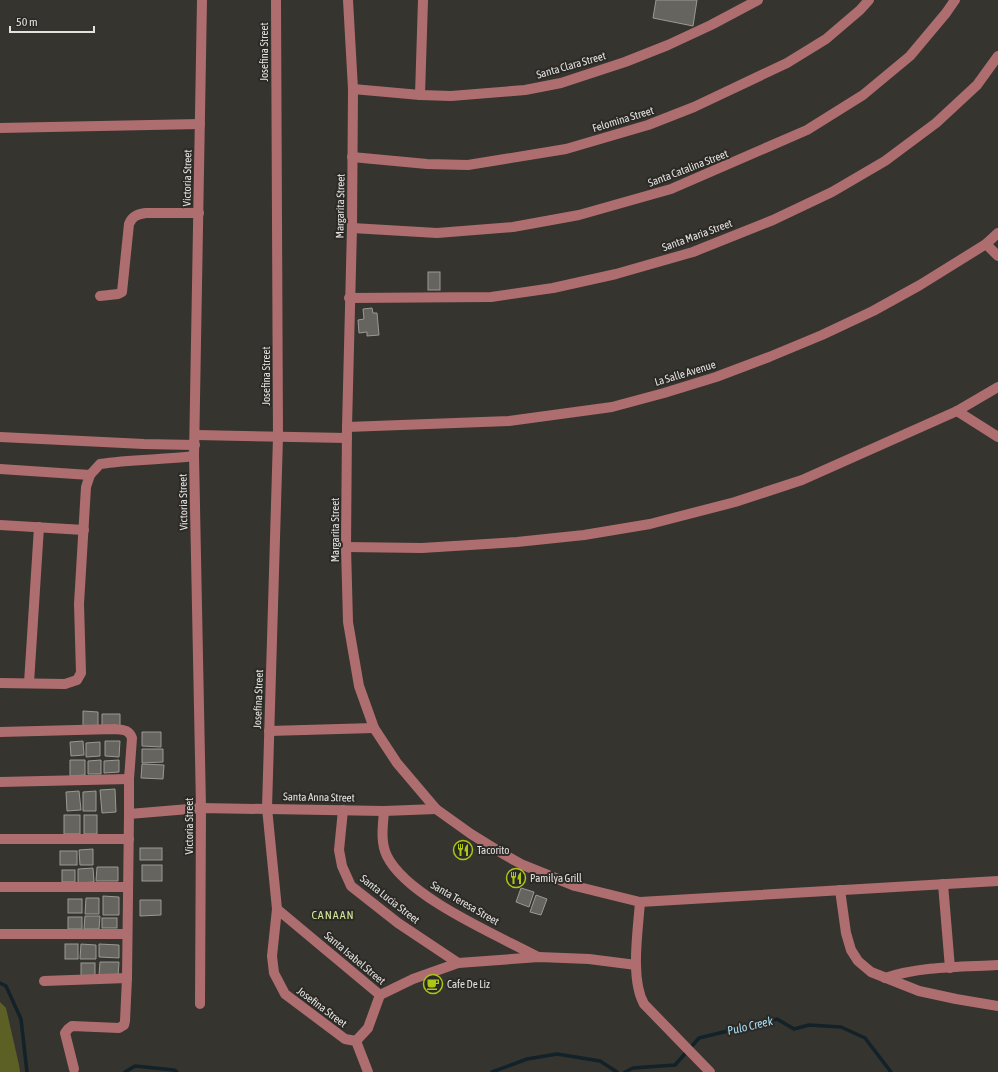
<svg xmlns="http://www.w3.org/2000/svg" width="998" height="1072" viewBox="0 0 998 1072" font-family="'Asap Condensed',sans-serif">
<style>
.green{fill:#5c6025}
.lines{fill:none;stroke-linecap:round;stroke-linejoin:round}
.stream{stroke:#122228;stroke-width:3.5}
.building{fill:#66645f;stroke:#9b9994}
.minor{stroke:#ae6e6f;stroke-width:10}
.labels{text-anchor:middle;stroke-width:4;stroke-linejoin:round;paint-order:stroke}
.street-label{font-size:11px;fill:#e3e2df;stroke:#2c2a26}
.poi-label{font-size:11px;fill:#e3e2df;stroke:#2c2a26;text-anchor:start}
.neighbourhood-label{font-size:12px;letter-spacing:1px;fill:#d3e599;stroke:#2c2a26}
.water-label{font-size:12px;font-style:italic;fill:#a9def3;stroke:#2c2a26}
</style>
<rect width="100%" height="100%" fill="#36342f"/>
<polygon class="green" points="0,1002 6,1008 19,1065 20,1072 0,1072"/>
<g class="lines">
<g class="stream">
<polyline points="0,983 6,986 21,1019 27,1072"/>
<polyline points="125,1072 135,1066 174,1070 177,1072"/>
<polyline points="492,1072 527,1059 557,1054 600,1061 617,1072"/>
<polyline points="625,1072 633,1068 675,1065 699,1038 777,1019 794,1029 809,1025 841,1027 865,1038 891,1072"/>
</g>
</g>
<g class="building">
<polygon points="656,0 697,0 693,26 653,18"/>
<rect x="428" y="272" width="12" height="18"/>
<polygon points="372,308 373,313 377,313 379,335 367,336 367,332 359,333 358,320 364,319 363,309"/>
<polygon points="83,711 98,712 98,727 83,726"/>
<polygon points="102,714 120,714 120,726 102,727"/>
<polygon points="142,732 161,732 161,747 142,746"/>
<polygon points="83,741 84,755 71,756 70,742"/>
<polygon points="105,741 120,741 119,757 105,756"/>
<polygon points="100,742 100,756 86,757 86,743"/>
<polygon points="142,749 163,749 163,762 142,763"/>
<polygon points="70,760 85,760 85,775 70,776"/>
<polygon points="101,760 101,774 88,774 88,761"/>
<polygon points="119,760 119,772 104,773 104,761"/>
<polygon points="142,764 164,765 163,779 141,778"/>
<polygon points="115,789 116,812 102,813 100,790"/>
<polygon points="79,791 81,810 67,811 66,792"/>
<polygon points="96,791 96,811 83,811 83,792"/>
<rect x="64" y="815" width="16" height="19"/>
<rect x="84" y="815" width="13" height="19"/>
<rect x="140" y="848" width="22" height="12"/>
<polygon points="93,849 93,865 80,865 79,850"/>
<rect x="60" y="851" width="17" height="14"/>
<rect x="142" y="865" width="20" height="16"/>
<polygon points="97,867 118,867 118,881 96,881"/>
<polygon points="93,868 94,882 78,883 78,869"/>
<rect x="62" y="870" width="13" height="12"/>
<polygon points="521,888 534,892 529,907 516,902"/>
<polygon points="536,895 547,899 541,915 530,912"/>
<polygon points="103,896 119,897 119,915 103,915"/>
<polygon points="86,898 99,898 99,914 85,914"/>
<rect x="68" y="899" width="14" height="14"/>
<polygon points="140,900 161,900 161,915 140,916"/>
<polygon points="85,916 100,916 99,929 84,929"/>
<rect x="68" y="917" width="14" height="12"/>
<rect x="102" y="918" width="15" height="10"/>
<rect x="65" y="944" width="13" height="15"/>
<polygon points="81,944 96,945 96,959 80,959"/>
<polygon points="99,944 119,945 119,958 99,957"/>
<polygon points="100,962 119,962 118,976 99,975"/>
<rect x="81" y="963" width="14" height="13"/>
</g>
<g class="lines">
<g class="minor">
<polyline points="276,0 278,437 267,808 277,909 272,956 274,973 285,994 345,1039 356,1041"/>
<polyline points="348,0 353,89 352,228 347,427 346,547 348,622 359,686 374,728 397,763 436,809 471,834 505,855 523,865 575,886 640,902 998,881"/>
<polyline points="353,89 420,95 451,96 525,90 561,83 625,62 668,45 711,25 758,0"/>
<polyline points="420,95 423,0"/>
<polyline points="0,128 200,124"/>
<polyline points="352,157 427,164 468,165 566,149 648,125 694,107 787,63 826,39 860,10 869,0"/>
<polyline points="352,228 437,233 513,227 579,215 671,189 807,130 863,95 910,56 946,13 955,0"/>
<polyline points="986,244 998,256"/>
<path d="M 100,296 L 118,294 L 122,292 L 129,224 C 132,216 138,214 146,213 L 199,213"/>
<polyline points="349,298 491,297 553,288 616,274 693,252 773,220 832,192 885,161 936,123 977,85 998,56"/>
<polyline points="957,411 998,437"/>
<polyline points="347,427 509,421 612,407 664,393 716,377 769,357 822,335 873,311 920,285 986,244 998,233"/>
<polyline points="196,435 347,438"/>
<polyline points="0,437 144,444 195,445"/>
<polyline points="0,469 90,475"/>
<polyline points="0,525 84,530"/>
<polyline points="346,547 422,548 517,542 584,535 650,524 735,502 802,480 957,411 998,387"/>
<path d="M 0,683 L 65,684 L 77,680 L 81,673 L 79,604 L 86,487 L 90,475 L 100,464 C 131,459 163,460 194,456"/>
<polyline points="29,683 39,527"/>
<polyline points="269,731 374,728"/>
<path d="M 0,732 L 114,729 C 122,730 129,729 132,738 L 129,779 L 129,814"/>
<polyline points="0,782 129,779"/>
<polyline points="343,810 339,850 342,866 351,886 398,923 458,963"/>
<path d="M 384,811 C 383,825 380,842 387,856 C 407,897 497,935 538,957"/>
<polyline points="0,839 129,839"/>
<polyline points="943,884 950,968"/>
<polyline points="0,887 128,887"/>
<polyline points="840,890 846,933 851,950 858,961 871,972 919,991 956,999 998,1006"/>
<path d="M 640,902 C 638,931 630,979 644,1004 L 710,1072"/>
<polyline points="277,909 380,995"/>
<polyline points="0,934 127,934"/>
<path d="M 885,978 C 921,966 960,967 998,965"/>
<polyline points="44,981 127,978"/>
<polyline points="200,1004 201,808 194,456 202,0"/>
<polyline points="356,1041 368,1028 380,995 413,979 458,963 539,957 589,959 636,965"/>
<polyline points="356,1041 368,1072"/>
<polyline points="74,1069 65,1033 68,1029 72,1026 119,1028 124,1025 125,1021 127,978 129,814 201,808 384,811 436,809"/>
</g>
</g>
<defs>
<g id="restaurant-ring" transform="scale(1)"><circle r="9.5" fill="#2c2a26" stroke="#abc614" stroke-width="1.5"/><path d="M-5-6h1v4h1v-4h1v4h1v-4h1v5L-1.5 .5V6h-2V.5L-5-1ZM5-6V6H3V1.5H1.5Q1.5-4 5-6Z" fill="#abc614"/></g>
<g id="cafe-ring" transform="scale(1)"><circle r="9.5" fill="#2c2a26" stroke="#abc614" stroke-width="1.5"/><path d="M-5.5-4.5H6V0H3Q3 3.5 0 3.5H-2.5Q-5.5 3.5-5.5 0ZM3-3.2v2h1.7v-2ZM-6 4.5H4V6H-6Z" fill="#abc614"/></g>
</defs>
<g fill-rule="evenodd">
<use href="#restaurant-ring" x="463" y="850"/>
<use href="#restaurant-ring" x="516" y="878"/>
<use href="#cafe-ring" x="433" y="984"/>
</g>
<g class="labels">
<g class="street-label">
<text transform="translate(264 52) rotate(-90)" y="4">Josefina Street</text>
<text transform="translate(571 65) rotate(-16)" y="4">Santa Clara Street</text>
<text transform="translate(623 119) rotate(-17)" y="4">Felomina Street</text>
<text transform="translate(688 168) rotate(-21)" y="4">Santa Catalina Street</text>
<text transform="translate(187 178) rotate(-89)" y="4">Victoria Street</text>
<text transform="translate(340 206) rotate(-89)" y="4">Margarita Street</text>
<text transform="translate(697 235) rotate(-20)" y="4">Santa Maria Street</text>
<text transform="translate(685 373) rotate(-17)" y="4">La Salle Avenue</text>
<text transform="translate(266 376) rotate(-90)" y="4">Josefina Street</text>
<text transform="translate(183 502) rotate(-91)" y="4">Victoria Street</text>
<text transform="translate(335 530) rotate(-90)" y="4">Margarita Street</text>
<text transform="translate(258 699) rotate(-88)" y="4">Josefina Street</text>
<text transform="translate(319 797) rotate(1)" y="4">Santa Anna Street</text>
<text transform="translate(189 826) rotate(-90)" y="4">Victoria Street</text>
<text transform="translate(390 899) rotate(38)" y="4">Santa Lucia Street</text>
<text transform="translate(465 903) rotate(30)" y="4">Santa Teresa Street</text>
<text transform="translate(355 958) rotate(40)" y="4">Santa Isabel Street</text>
<text transform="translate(322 1007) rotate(37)" y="4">Josefina Street</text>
</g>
<g class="poi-label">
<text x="477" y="854">Tacorito</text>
<text x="530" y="882">Pamilya Grill</text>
<text x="447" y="988">Cafe De Liz</text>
</g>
<g class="neighbourhood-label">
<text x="333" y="919">CANAAN</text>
</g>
<g class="water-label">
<text transform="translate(750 1026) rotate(-13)" y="4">Pulo Creek</text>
</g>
</g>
<path d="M10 26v6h84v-6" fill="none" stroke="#e3e2df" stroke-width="2"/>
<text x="16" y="26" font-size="12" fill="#e3e2df" stroke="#2c2a26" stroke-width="3" paint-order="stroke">50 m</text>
</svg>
